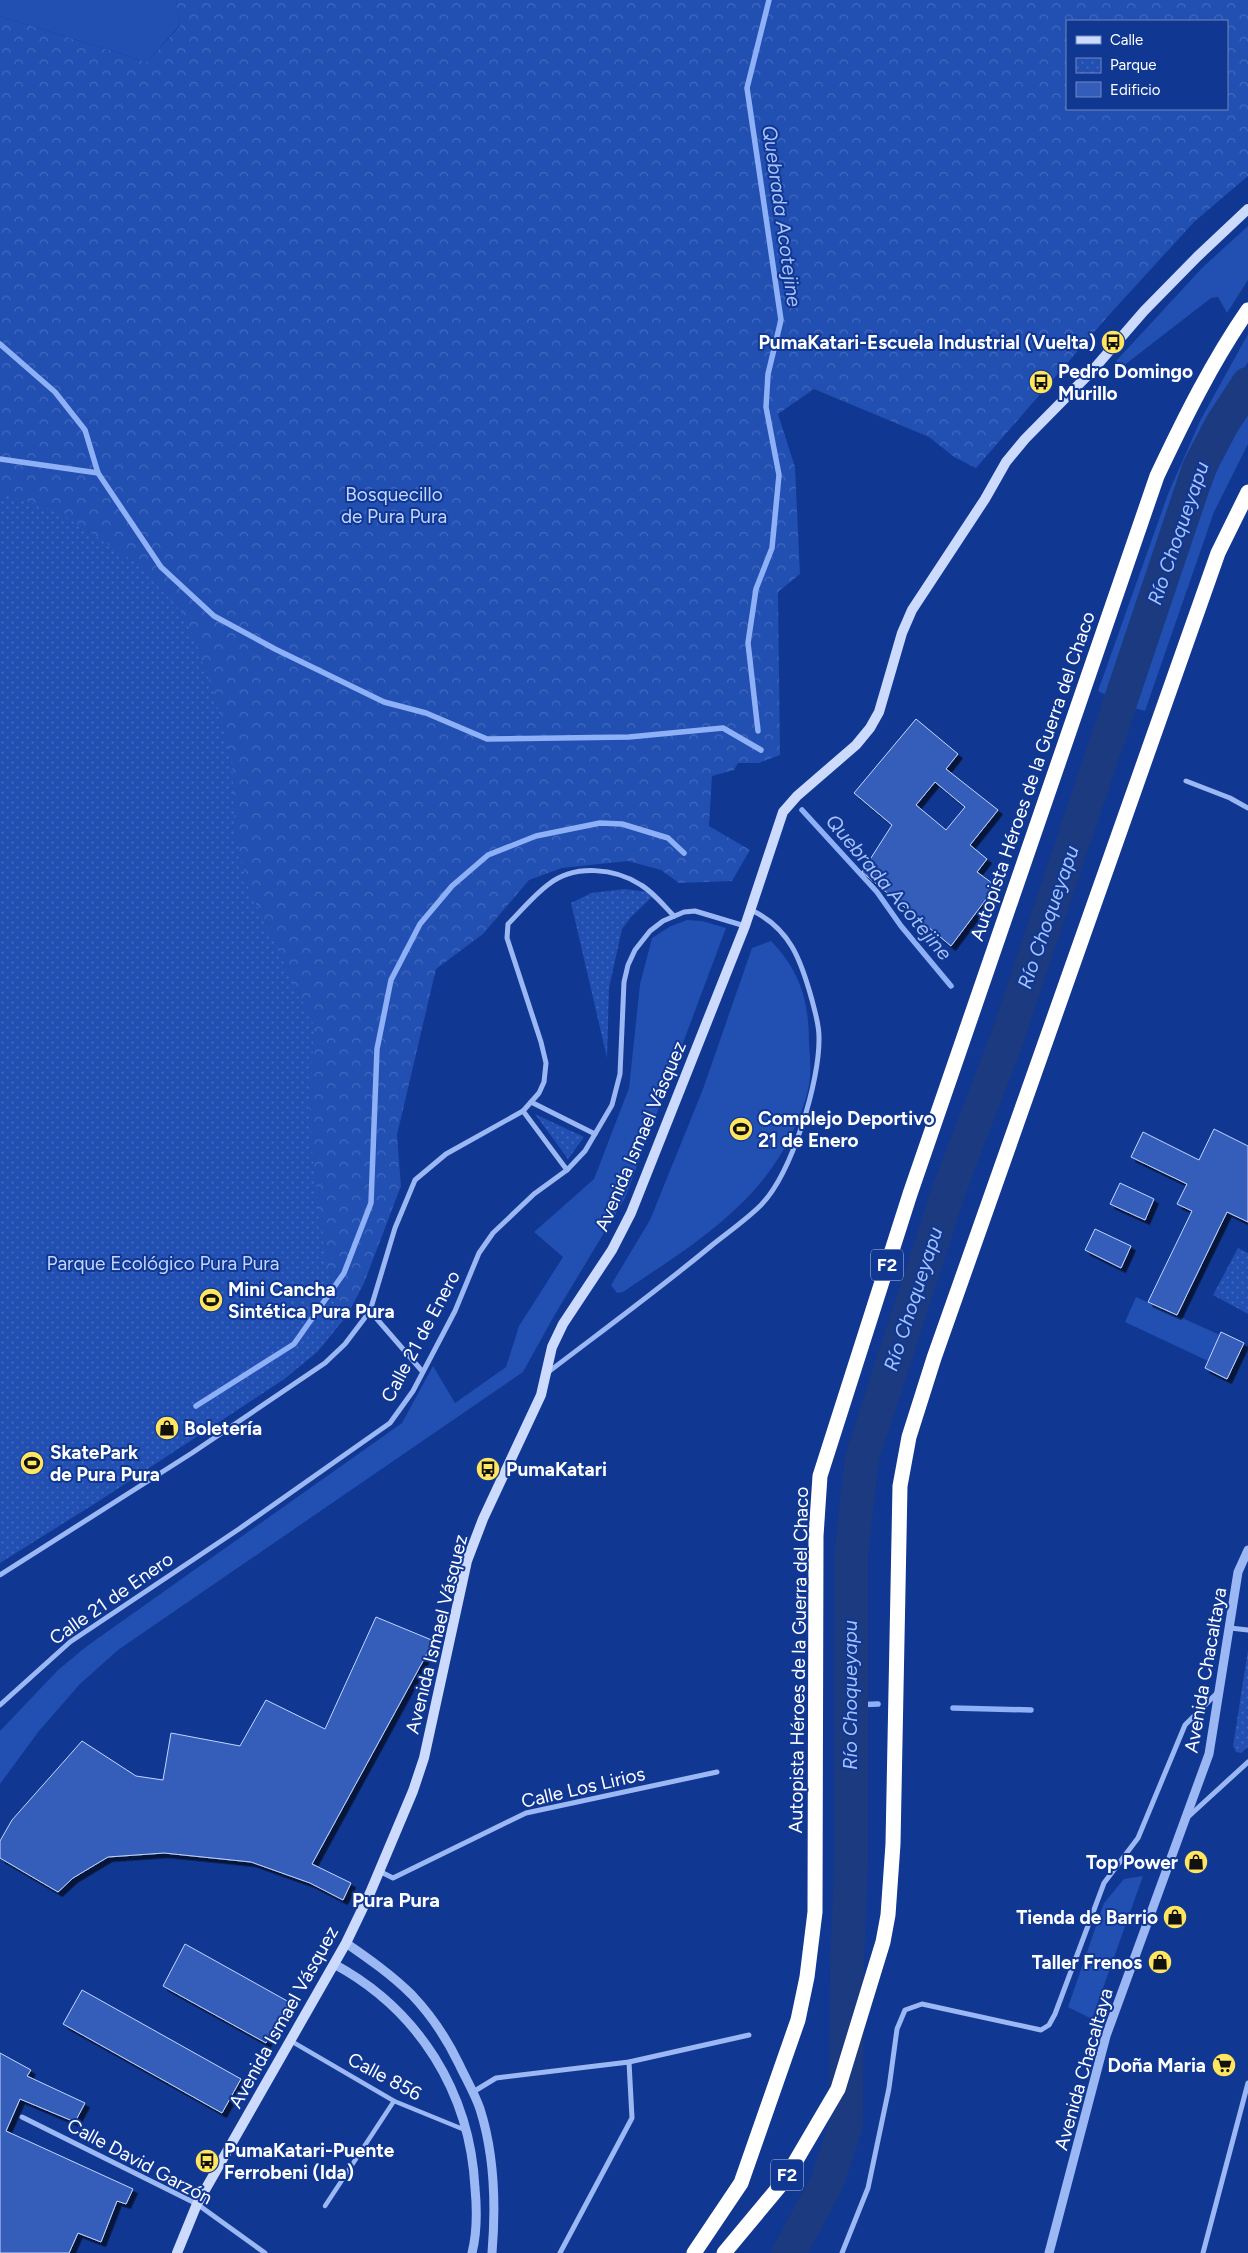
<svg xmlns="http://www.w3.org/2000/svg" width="1248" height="2253" viewBox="0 0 1248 2253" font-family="Figtree,sans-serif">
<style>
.grass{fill:#214fb2}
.forest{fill:url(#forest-crowns);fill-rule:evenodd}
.park{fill:url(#park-dots)}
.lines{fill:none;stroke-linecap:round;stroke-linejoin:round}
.stream{stroke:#8db0f7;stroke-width:5.5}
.river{stroke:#1c3a7f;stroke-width:34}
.building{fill:#345dba;stroke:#c3d6fe;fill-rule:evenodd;filter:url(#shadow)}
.pedestrian{stroke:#9bb7f4;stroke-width:4.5}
.minor{stroke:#9bb7f4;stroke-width:5}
.tertiary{stroke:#9bb7f4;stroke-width:9}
.secondary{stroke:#cbdafd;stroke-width:10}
.motorway{stroke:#fff;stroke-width:15}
.labels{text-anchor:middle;stroke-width:4;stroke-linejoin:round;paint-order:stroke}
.shield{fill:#103792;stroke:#b7c3de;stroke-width:1}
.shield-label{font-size:18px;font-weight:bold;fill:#fff}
.poi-label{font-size:19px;font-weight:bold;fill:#fff;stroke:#103792;text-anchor:start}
.park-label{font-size:19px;fill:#c3d6fe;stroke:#103792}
.street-label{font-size:19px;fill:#fff;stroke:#103792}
.water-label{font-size:20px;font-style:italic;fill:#a7c2fa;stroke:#103792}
.neighbourhood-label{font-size:20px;font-weight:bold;fill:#fff;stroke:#103792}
</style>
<defs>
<pattern id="forest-crowns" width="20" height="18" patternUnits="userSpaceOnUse" patternTransform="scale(1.25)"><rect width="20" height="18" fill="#214fb2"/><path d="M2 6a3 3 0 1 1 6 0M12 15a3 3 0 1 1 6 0" fill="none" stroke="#4269be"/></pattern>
<pattern id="park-dots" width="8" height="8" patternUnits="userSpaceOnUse" patternTransform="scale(1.25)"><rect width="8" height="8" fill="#214fb2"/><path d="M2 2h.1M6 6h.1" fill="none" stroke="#4269be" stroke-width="1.8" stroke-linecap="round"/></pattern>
<filter id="shadow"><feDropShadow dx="4.5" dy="4.5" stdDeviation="0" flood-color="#0009"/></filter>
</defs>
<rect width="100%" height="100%" fill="#103792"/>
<g class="grass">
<polygon points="0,0 176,0 180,25 147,62 0,16"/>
<polygon points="1248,226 1248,280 1227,313 1218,297 1211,298 1122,367 1116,361 1203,267"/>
<polygon points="1248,334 1248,362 1207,427 1116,700 1098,691 1168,494 1200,421"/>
<polygon points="1248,410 1248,444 1214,512 1145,711 1131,707 1192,534 1227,445"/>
<polygon points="687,920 702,921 726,928 625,1198 554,1316 523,1372 118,1650 80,1684 39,1731 0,1784 0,1731 58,1670 87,1646 402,1423 433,1366 455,1403 506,1367 519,1326 563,1257 534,1232 594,1179 629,1088 640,984 652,938 671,926"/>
<path d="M 771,941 C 801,972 809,1002 809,1044 C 810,1055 811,1067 810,1078 C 808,1096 801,1114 794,1129 C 760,1206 689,1247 623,1292 L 617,1293 L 611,1285 L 650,1220 L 703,1089 L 752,948 Z"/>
<polygon points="1136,1297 1220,1335 1208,1361 1125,1322"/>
<polygon points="1143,1876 1092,2019 1068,2007 1104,1903 1124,1879"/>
</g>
<path class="forest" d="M 176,0 L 1248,0 L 1248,176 L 1194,222 L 1109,315 L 976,468 L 954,457 L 929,437 L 814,389 L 778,414 L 795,467 L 800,574 L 778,592 L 780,755 L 759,763 L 738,763 L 734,770 L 712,776 L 709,826 L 750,850 L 732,881 L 679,883 L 661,870 L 628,861 L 562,868 L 529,880 L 483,934 L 436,969 L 397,1135 L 401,1186 L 364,1283 L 348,1314 L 318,1351 L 283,1380 L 0,1353 L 0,16 L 147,62 L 180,26 ZM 1067,21 L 1227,21 L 1227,109 L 1067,109 Z"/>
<g class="park">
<polygon points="0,493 57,511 135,562 186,617 213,691 232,761 235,830 247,885 314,1026 309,1123 320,1223 331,1286 348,1314 318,1351 283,1380 99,1501 0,1563"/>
<polygon points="625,889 647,892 652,897 631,917 622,929 609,988 607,1058 571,903 591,893"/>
<polygon points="535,1114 584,1137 568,1159"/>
<polygon points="1238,1248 1248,1253 1248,1314 1213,1295"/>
<polygon points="1248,1650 1248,1747 1241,1753 1236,1752 1233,1746"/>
</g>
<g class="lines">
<g class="stream">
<polyline points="0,344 55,392 85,430 98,473 161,567 214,616 275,649 384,702 426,713 487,739 629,737 723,728 761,750"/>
<polyline points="0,459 98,473"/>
<polyline points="758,731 748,643 756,589 772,548 779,475 766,407 768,374 781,320 747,88 769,0"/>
<polyline points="802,810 877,892 901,926 951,986"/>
<polyline points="196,1406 294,1344 344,1273 371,1203 377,1049 391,980 420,924 452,886 488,855 536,836 600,823 622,824 668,838 684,853"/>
<polyline points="851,1705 878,1704"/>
<polyline points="953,1708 1031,1710"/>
</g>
<polyline class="river" points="789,2253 827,2182 846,2124 847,1967 851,1863 851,1555 862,1458 949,1190 1006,1041 1199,468 1222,424 1248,384"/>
</g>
<g class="building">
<path d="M 916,719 L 958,754 L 946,769 L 998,810 L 970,845 L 987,859 L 977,872 L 996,886 L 951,946 L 862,872 L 892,825 L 854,793 ZM 935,782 L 965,807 L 946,830 L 916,805 Z"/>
<polygon points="1214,1129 1248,1146 1248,1222 1227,1212 1177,1315 1148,1302 1192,1211 1177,1204 1187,1184 1131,1157 1143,1132 1199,1160"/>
<polygon points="1120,1183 1154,1199 1145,1220 1110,1204"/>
<polygon points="1095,1229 1131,1246 1121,1268 1085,1250"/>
<polygon points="1221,1332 1244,1343 1227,1379 1205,1368"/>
<polygon points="376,1617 434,1641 312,1864 351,1883 343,1900 310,1883 251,1862 164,1853 108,1857 73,1878 58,1892 0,1858 0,1841 12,1820 82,1741 136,1776 163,1780 171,1733 240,1746 266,1700 325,1729"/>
<polygon points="185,1944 289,2002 266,2043 163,1986"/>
<polygon points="82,1990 241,2079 222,2113 63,2024"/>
<polygon points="0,2053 31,2070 27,2076 85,2103 75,2122 20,2099 6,2131 133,2189 126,2204 117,2201 101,2242 78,2233 69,2253 0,2253"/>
</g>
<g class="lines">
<g class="pedestrian">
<polyline points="291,2041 394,2101 465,2130"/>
<polyline points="325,2206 394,2101"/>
</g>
<g class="minor">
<polyline points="1186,781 1230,798 1248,808"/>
<polyline points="531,1102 595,1134"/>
<polyline points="523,1111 567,1170"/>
<polyline points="370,1311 422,1371"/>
<path d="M 547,1373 C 602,1331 658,1290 711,1246 C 727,1233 746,1220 761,1205 C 792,1173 820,1081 819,1037 C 819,1024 815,1012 812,1000 C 801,960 790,928 751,910"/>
<path d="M 0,1575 L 192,1453 L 325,1363 L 345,1344 L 370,1311 L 395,1228 L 415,1180 L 446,1154 L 523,1111 L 539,1093 L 544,1082 L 546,1063 L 541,1042 L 507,938 L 508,924 C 521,911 534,895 549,884 C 575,864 615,868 641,885 C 653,892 664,906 674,916"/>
<polyline points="1230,1628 1248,1630"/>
<polyline points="0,1705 70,1642 239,1529 390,1423 413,1391 455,1311 479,1253 493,1233 534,1194 567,1170 585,1151 612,1105 620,1074 624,982 628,965 635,950 650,931 663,921 684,912 695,911 745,926"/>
<polyline points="1188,1817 1248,1762"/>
<polyline points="379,1871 393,1878 526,1813 717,1772"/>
<polyline points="473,2092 496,2078 629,2062 749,2035"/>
<polyline points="22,2117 197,2204 265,2253"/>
<polyline points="560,2253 632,2118 629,2062"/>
<polyline points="842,2253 868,2188 889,2088 897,2029 905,2010 922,2004 1041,2030 1049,2025 1055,2014 1104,1883 1138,1838 1185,1725 1218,1692"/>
<polyline points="1203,2253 1248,2083"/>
</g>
<g class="tertiary">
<path d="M 346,1943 C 369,1959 392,1975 412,1995 C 431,2015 447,2039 459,2064 C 466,2079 475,2094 480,2109 C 495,2156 496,2205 492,2253"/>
<path d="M 334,1964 C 419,2010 470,2092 475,2188 C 477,2209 477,2233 472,2253"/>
<polyline points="1049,2253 1106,2036 1209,1754 1238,1572 1248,1550"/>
</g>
<polyline class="secondary" points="177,2253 197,2204 346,1943 370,1893 413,1791 424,1758 467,1561 483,1519 541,1395 552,1347 563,1324 612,1250 631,1213 745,926 783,812 797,796 856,745 870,728 879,712 902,633 912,610 985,499 1006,462 1025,439 1092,371 1144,311 1197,257 1248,209"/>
<g class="motorway">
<path d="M 694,2253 L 741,2183 L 798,2020 L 807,1977 L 815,1912 L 816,1536 L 820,1476 L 910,1194 L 1157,476 C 1184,419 1212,362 1248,310"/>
<polyline points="724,2253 784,2181 838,2089 883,1942 888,1915 893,1844 900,1486 909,1437 934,1358 1218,553 1248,492"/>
</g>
</g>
<defs>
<g id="bus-disc" transform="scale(1.25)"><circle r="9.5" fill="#ffe65e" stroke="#103792"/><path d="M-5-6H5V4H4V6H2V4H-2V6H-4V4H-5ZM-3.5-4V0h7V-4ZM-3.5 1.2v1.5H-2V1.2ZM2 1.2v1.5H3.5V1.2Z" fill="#111"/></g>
<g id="stadium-disc" transform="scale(1.25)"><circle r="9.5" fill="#ffe65e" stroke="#103792"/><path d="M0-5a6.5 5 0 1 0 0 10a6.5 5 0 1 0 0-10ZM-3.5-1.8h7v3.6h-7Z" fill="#111"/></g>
<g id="shop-disc" transform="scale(1.25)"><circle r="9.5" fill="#ffe65e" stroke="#103792"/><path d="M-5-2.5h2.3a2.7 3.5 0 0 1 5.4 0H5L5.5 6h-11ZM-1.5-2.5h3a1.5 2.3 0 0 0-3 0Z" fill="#111"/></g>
<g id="supermarket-disc" transform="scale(1.25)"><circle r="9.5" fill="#ffe65e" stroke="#103792"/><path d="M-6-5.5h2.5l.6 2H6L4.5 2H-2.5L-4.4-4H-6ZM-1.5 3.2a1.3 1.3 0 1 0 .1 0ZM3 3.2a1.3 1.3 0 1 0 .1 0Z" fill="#111"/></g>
</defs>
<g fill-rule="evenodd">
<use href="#bus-disc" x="1113" y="342"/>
<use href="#bus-disc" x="1041" y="382"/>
<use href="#stadium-disc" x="741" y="1129"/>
<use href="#stadium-disc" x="211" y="1300"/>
<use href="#shop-disc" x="167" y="1428"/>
<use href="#stadium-disc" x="32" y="1463"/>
<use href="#bus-disc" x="488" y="1469"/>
<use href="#shop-disc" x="1196" y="1862"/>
<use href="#shop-disc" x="1175" y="1917"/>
<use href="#shop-disc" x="1160" y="1962"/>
<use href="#supermarket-disc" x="1224" y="2065"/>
<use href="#bus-disc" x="207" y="2161"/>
</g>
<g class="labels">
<g class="shield">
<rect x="871" y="1249.5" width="32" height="31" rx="4"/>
<rect x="771" y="2159.5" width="32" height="31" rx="4"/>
</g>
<g class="shield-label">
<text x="887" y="1271">F2</text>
<text x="787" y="2181">F2</text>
</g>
<g class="poi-label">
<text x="1096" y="349" text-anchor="end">PumaKatari-Escuela Industrial (Vuelta)</text>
<text x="1058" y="378">Pedro Domingo<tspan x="1058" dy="22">Murillo</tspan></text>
<text x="758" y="1125">Complejo Deportivo<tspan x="758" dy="22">21 de Enero</tspan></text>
<text x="228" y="1296">Mini Cancha<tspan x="228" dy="22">Sintética Pura Pura</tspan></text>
<text x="184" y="1435">Boletería</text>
<text x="50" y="1459">SkatePark<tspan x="50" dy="22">de Pura Pura</tspan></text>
<text x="506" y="1476">PumaKatari</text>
<text x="1178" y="1869" text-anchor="end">Top Power</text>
<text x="1158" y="1924" text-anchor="end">Tienda de Barrio</text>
<text x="1142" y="1969" text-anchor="end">Taller Frenos</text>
<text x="1206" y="2072" text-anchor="end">Doña Maria</text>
<text x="224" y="2157">PumaKatari-Puente<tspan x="224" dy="22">Ferrobeni (Ida)</tspan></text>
</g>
<g class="park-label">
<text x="394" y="501">Bosquecillo<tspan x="394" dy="22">de Pura Pura</tspan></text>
<text x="163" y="1270">Parque Ecológico Pura Pura</text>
</g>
<g class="street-label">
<text transform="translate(1032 776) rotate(-71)" y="7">Autopista Héroes de la Guerra del Chaco</text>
<text transform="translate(640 1136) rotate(-67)" y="7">Avenida Ismael Vásquez</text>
<text transform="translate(420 1336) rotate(-62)" y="7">Calle 21 de Enero</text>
<text transform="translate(111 1598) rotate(-35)" y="7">Calle 21 de Enero</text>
<text transform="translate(436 1634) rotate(-76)" y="7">Avenida Ismael Vásquez</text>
<text transform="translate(798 1660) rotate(-89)" y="7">Autopista Héroes de la Guerra del Chaco</text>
<text transform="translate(1205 1670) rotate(-80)" y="7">Avenida Chacaltaya</text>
<text transform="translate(583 1787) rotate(-13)" y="7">Calle Los Lirios</text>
<text transform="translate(283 2017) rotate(-61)" y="7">Avenida Ismael Vásquez</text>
<text transform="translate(1083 2069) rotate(-74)" y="7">Avenida Chacaltaya</text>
<text transform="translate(385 2076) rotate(28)" y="7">Calle 856</text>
<text transform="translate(140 2161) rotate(28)" y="7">Calle David Garzón</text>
</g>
<g class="water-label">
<text transform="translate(782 216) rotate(82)" y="7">Quebrada Acotejine</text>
<text transform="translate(1178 533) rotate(-71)" y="7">Río Choqueyapu</text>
<text transform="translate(889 887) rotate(50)" y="7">Quebrada Acotejine</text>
<text transform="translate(1048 917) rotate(-71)" y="7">Río Choqueyapu</text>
<text transform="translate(913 1299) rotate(-72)" y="7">Río Choqueyapu</text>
<text transform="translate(850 1695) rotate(-90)" y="7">Río Choqueyapu</text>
</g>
<g class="neighbourhood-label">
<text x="396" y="1907">Pura Pura</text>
</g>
</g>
<rect x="1066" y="20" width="162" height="90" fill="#103792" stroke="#7087be"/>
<rect x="1076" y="36" width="25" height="8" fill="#cbdafd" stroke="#7087be"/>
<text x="1110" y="45" font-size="15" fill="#ffffff">Calle</text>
<rect x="1076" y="58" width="25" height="15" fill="url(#park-dots)" stroke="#7087be"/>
<text x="1110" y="70" font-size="15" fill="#ffffff">Parque</text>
<rect x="1076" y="82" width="25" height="15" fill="#345dba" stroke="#7087be"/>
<text x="1110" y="95" font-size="15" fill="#ffffff">Edificio</text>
</svg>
